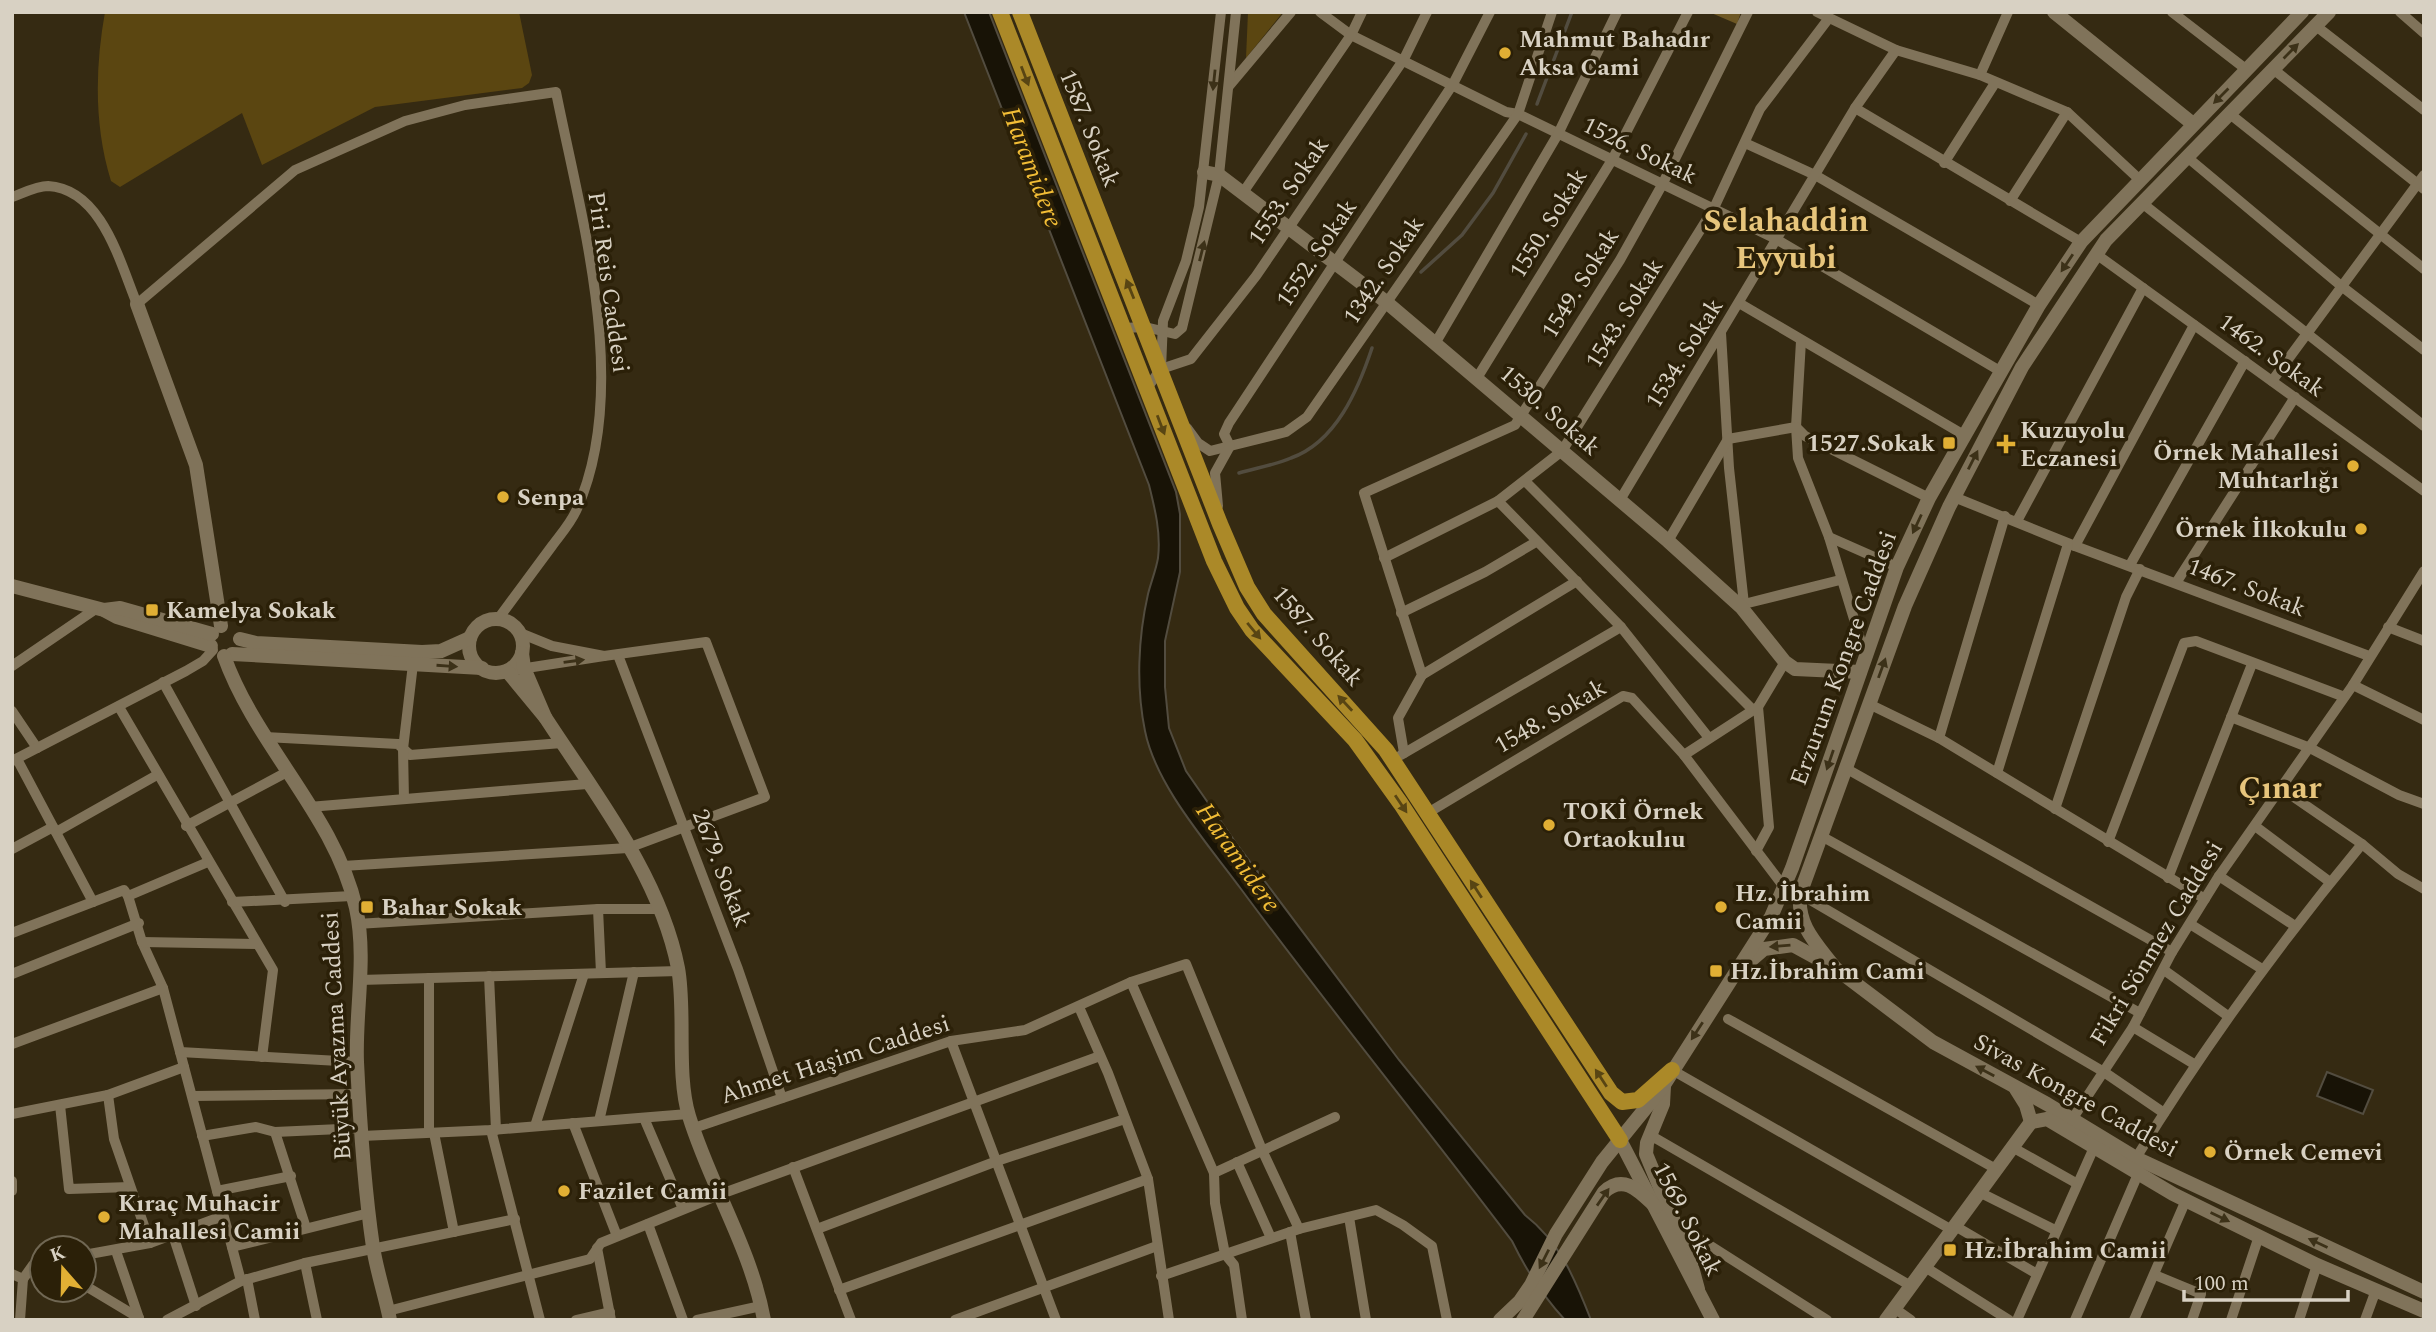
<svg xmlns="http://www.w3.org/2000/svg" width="2436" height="1332" viewBox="0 0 2436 1332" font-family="Spectral,serif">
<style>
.green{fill:#5b4611}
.forest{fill:#6d5724}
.water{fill:#181306;stroke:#524c3f;stroke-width:2}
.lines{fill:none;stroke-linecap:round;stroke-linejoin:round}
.stream{stroke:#524c3f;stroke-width:3.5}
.street{stroke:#80735a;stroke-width:10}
.secondary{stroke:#80735a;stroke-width:14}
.primary{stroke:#ab8928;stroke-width:16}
.oneway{fill:#3c3118}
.oneway2{fill:#584513}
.poi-dot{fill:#e1af34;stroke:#2b2008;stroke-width:2.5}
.labels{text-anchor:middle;stroke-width:7;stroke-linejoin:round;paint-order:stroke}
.poi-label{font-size:24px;font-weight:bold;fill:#d8d1c3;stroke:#2b2008;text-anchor:start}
.street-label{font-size:24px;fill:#d8d1c3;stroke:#2b2008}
.water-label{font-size:26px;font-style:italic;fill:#f2bd36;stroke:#2b2008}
.district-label{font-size:32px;font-weight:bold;fill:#e7c57c;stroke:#2b2008}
</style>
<rect width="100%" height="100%" fill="#352a12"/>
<g class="green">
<path d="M 105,12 L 519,12 L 532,75 L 529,83 L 522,88 L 375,107 L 262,165 L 242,113 L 120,187 L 111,181 C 94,126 95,68 105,12 Z"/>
<polygon points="1248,12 1283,12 1246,58"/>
</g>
<polygon class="forest" points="1709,12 1741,12 1737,24"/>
<g class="water">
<path d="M 964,12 L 989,12 L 1176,492 L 1180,514 L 1180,572 L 1165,641 L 1165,687 L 1169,728 L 1186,771 L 1236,843 L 1399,1060 L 1525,1215 C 1560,1242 1575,1279 1591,1320 L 1565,1320 C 1543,1296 1526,1270 1512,1241 C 1423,1123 1329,1008 1241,889 C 1208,844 1156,786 1145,731 C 1136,687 1138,638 1148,594 C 1151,582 1156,570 1158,558 C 1161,533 1155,509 1149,485 Z"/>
<polygon points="2327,1072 2373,1090 2363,1114 2317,1096"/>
</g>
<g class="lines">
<g class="stream">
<polyline points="1537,104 1572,12"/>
<polyline points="1421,272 1462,235 1493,193 1526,134"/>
<path d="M 1239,473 C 1256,468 1275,465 1291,458 C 1336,442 1358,390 1372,348"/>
</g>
<g class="street">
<polyline points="1320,12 1351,35 1506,112 1518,114 1776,239 2000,371"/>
<polyline points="1817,12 1896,50 1980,75 2067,112 2140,180"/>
<polyline points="2172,12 2247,70"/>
<polyline points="2400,12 2424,33"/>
<polyline points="2316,26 2424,110"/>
<polyline points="2273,69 2424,189"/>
<polyline points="1980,75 2008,12"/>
<polyline points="1229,86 1291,12"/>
<polyline points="1855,108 2081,242"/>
<polyline points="2230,114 2424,269"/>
<polyline points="1745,143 1815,175 2039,305"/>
<polyline points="2187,157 2340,285 2424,350"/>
<polyline points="1944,163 1995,83"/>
<polyline points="1242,194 1351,35 1362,12"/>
<path d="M 12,197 C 23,193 37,186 48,186 C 102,189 120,263 137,304 L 295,170 L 405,121 L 465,105 L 556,92 C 581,218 632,389 576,511 C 570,524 560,535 552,546 C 534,570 516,595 498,619"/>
<polyline points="2010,201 2067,112"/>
<polyline points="2142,203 2424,426"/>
<polyline points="2096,254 2424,491"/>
<polyline points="1739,303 1964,435"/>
<polyline points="1123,328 1145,327 1175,334 1182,328 1219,175 1236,12"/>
<polyline points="1721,333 1729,468 1744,604 1741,607"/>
<polyline points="1801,341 1796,427 1798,458 1829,537 1861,642 1866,648"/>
<polyline points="1436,342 1558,134 1617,12"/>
<polyline points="1161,369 1191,359 1256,276 1404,59 1427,12"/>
<polyline points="1477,378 1612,160 1688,12"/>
<polyline points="2272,381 2424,175"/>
<polyline points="1147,388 1161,369 1163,321 1186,261 1199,207 1221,12"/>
<polyline points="1187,428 1198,443 1210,451 1286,432 1307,417 1518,114 1552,12"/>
<polyline points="1230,446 1224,434 1229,423 1453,84 1490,12"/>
<polyline points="1525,481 1752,709"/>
<polyline points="1954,497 2075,546 2369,656"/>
<polyline points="1620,500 1855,108 1896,50"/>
<polyline points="1498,501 1621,627 1709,738"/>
<polyline points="1218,506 1215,473 1230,446"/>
<polyline points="2017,521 2143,288"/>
<polyline points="1829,537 1897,567"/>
<polyline points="1668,541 1728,439 1796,427 1805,436 1929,498"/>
<polyline points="2075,546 2194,325"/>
<polyline points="1384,558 1498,501 1562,451 1714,208 1760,109 1829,18"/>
<polyline points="2130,565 2245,361"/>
<polyline points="2176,583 2295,397"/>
<polyline points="1744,604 1840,580"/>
<polyline points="1401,613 1485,572 1536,542"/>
<polyline points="2388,627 2424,641"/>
<polyline points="618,655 738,969 782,1098"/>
<polyline points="12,666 97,608"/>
<polyline points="507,671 604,656 552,646 520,633"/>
<polyline points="1422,675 1577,581"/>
<polyline points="163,682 285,902"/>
<polyline points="2353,685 2424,720"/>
<polyline points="1869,704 1939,738 2205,899"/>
<polyline points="119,707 273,970 262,1057"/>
<polyline points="12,711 37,748"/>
<polyline points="2231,717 2310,748 2399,795 2424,804"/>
<polyline points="265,737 398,744 410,755 562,743"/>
<polyline points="1939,738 2005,516"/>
<polyline points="1404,753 1398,718 1422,675 1364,493 1515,425 1620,260 1662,185 1748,12"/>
<polyline points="1401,755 1621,627"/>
<polyline points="1684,755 1758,707 1785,662"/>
<polyline points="17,759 93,902"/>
<polyline points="12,761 186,671 203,661 213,650"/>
<polyline points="1847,769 2172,952"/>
<polyline points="1997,773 2068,544"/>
<polyline points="2282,789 2362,844 2398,874 2424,889"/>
<polyline points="404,799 403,749 413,664"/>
<polyline points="309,807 587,784"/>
<polyline points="2055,809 2126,597 2140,569"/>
<polyline points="1426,814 1623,696 1632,698 1684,755 1784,887"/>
<polyline points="186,826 287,772"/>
<polyline points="2255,826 2330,882"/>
<polyline points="56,832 157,775"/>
<polyline points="1823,837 2140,1013"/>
<polyline points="2108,842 2184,643 2196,641 2342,696"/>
<polyline points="12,849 53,827"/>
<polyline points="1756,851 1769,827 1758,707"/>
<polyline points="343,866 628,848 765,797 706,642 604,656"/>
<polyline points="2219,876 2295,926"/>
<polyline points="2168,878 2252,664"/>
<polyline points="1800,894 2104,1072 2164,1113"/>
<polyline points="128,896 208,862"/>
<polyline points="232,902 352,896"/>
<polyline points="598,909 601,973"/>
<polyline points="357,924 598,909 660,909"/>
<polyline points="2190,924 2262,969"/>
<polyline points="12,933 124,890 128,896 142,942 163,988 241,1281"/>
<polyline points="142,942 257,944"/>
<polyline points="2164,970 2228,1016"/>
<polyline points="12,974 139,923"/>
<polyline points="489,976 496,1130"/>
<polyline points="360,980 679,971"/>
<polyline points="1131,982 1214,1173"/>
<polyline points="1079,1007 1108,1073 1148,1179 1169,1320"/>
<polyline points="1728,1019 1996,1169"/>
<polyline points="2133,1027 2194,1064"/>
<polyline points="951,1041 1056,1320"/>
<polyline points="12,1044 163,988"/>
<polyline points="180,1052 357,1062"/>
<polyline points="1672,1070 1952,1230"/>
<polyline points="108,1095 114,1139 150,1243"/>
<polyline points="193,1096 359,1094"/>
<polyline points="60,1105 69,1189 130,1187"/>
<polyline points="12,1114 108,1095 184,1067"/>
<polyline points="644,1118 683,1209"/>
<polyline points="599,1121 634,972"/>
<polyline points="573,1123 617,1236"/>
<polyline points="2069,1124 2133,1027 2172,952 2219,876 2353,685 2424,571"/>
<polyline points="535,1126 584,974"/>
<polyline points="694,1128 951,1041 1025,1030 1131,982 1186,964 1262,1150 1299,1229"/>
<polyline points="491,1130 540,1320"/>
<polyline points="275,1132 306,1228"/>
<polyline points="429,1132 429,978"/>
<polyline points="434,1133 454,1232"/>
<polyline points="1650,1135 1911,1286"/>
<polyline points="202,1136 256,1127 275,1132 362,1128"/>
<polyline points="362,1136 491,1130 688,1114"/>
<polyline points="2012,1147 2076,1183"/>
<path d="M 2136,1158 C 2204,1047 2279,944 2362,844"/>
<polyline points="1237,1162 1271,1238"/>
<polyline points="793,1167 851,1320"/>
<polyline points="12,1181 12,1191"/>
<polyline points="217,1191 291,1176"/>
<polyline points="1979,1192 2055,1230"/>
<polyline points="1349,1217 1366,1320"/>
<polyline points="648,1224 683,1320"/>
<polyline points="1676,1224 1827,1320"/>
<polyline points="1955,1226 2037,1274"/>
<polyline points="817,1229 997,1161 1125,1119"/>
<polyline points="1290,1232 1306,1320"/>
<polyline points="173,1235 196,1306"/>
<polyline points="232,1247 369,1213"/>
<polyline points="597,1248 611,1320"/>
<polyline points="116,1251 139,1318"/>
<polyline points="84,1255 150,1243 223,1216"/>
<polyline points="305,1263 317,1320"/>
<polyline points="1925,1267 2009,1320"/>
<polyline points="12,1274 23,1279 20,1320"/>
<polyline points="2155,1275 2201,1294 2192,1320"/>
<polyline points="1161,1276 1299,1229 1376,1210 1403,1225 1432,1246 1447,1320"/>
<polyline points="23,1279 33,1265 42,1262"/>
<polyline points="247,1279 255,1320"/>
<polyline points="84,1285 139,1318"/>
<polyline points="839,1290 1148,1179"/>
<polyline points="1894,1308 1911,1320"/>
<polyline points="388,1311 590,1259 601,1243 721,1194 1100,1056"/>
<polyline points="167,1320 241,1281 305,1263 515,1219"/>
<polyline points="576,1320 610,1312"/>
<polyline points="697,1320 761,1306"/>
<polyline points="955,1320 1157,1246"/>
<polyline points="1242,1320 1234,1265 1225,1254 1215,1203 1214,1173 1335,1117"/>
<polyline points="2017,1320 2096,1143"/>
<polyline points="2075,1320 2138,1174"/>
<polyline points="2134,1320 2186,1200"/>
<polyline points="2231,1320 2259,1236"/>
<polyline points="2299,1320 2317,1265"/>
<polyline points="2365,1320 2376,1290"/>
</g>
<g class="secondary">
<polyline points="2054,12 2193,124"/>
<polyline points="1204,172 1219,175 1385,301 1668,541 1741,607 1785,662 1795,669 1860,672"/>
<polyline points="137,304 196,465 221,626"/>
<polyline points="12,586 104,610 117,617 211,646"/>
<polyline points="104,610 120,608 212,634"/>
<circle cx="496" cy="646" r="27"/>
<polyline points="240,639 256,643 422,652 441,651 470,638"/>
<polyline points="232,654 482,668"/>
<path d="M 224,656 C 256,746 335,815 356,908 C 367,958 355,1012 357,1062 C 360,1124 364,1186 373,1247 C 377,1272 385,1295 390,1320"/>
<polyline points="507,671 545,717 524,668 522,653"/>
<path d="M 545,717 C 595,794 660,876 678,968 C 686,1011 676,1074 689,1116 C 710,1185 751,1248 764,1320"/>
<polyline points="1749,962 1764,949 1793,945 1835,968 1933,1042 2047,1104 2136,1158 2424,1292"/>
<path d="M 1835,968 C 1816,943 1797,926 1800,894 L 1905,606 L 1949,507 L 2022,367 L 2106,240 L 2329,12"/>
<polyline points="1664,1086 1663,1104 1647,1143 1646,1154 1690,1260 1698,1289"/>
<polyline points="2016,1089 2026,1105 2031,1122"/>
<polyline points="2031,1122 2047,1119 2173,1194 2317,1265 2424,1311"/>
<polyline points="1620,1140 1713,1320"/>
<polyline points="1500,1320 1520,1301 1531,1285 1556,1234 1602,1162 1662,1088 1771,917 1792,868 1897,567 1929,498 2039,305 2081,242 2302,12"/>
<path d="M 1523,1320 L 1604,1192 C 1624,1173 1640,1192 1656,1207"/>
<polyline points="1886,1320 2031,1122"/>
</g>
<g class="primary">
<polyline points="1000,12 1214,561 1237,608 1252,630 1355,740 1401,804 1620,1140"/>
<polyline points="1020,12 1220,524 1247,587 1264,614 1386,750 1611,1093 1622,1102 1638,1100 1672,1070"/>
</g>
</g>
<defs><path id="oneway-solid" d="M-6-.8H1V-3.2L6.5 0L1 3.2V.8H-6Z" transform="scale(1.75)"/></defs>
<g class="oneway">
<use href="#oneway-solid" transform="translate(2291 51) rotate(-45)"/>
<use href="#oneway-solid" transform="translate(1214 80) rotate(96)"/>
<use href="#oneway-solid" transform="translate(2221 96) rotate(135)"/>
<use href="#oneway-solid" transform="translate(1202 251) rotate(-76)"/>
<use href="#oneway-solid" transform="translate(2067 263) rotate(124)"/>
<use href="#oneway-solid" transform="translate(1973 460) rotate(-63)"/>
<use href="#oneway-solid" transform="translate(1917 524) rotate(115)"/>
<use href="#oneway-solid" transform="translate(574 661) rotate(-8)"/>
<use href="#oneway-solid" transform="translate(447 666) rotate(4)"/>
<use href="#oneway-solid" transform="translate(1882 668) rotate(-70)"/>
<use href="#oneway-solid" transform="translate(1830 760) rotate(109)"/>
<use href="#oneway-solid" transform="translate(1780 946) rotate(175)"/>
<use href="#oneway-solid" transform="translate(1697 1031) rotate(123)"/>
<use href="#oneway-solid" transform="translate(1985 1071) rotate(-152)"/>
<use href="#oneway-solid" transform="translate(1603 1197) rotate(-55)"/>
<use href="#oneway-solid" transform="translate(2220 1217) rotate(26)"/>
<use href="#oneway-solid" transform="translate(2318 1243) rotate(-155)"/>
<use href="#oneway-solid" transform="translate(1544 1259) rotate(117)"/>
</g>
<g class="oneway2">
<use href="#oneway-solid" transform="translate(1025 76) rotate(69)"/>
<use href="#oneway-solid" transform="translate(1130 289) rotate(-112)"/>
<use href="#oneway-solid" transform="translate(1161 425) rotate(69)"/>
<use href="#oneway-solid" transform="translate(1254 631) rotate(50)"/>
<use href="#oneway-solid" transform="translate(1345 703) rotate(-133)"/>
<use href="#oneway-solid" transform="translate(1401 804) rotate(56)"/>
<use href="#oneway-solid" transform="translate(1476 889) rotate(-123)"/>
<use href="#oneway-solid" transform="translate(1601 1078) rotate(-123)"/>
</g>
<g class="poi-dot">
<circle cx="1505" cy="53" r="7"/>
<rect x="1942" y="436" width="14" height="14" rx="3.5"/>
<path d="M2002.5 433.5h7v7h7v7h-7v7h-7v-7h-7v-7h7z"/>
<circle cx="2353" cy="466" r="7"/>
<circle cx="503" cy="497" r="7"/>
<circle cx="2361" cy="529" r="7"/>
<rect x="145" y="603" width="14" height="14" rx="3.5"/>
<circle cx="1549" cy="825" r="7"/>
<rect x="360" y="900" width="14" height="14" rx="3.5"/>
<circle cx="1721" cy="907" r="7"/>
<rect x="1709" y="964" width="14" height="14" rx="3.5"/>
<circle cx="2210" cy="1152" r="7"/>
<circle cx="564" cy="1191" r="7"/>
<circle cx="104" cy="1217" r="7"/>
<rect x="1943" y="1243" width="14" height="14" rx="3.5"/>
</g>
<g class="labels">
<g class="poi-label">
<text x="1519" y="47">Mahmut Bahadır<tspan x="1519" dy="28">Aksa Cami</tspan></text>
<text x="2020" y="438">Kuzuyolu<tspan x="2020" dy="28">Eczanesi</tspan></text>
<text x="1935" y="451" text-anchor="end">1527.Sokak</text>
<text x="2339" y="460" text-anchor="end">Örnek Mahallesi<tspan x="2339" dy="28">Muhtarlığı</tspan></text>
<text x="517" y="505">Senpa</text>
<text x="2347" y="537" text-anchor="end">Örnek İlkokulu</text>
<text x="166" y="618">Kamelya Sokak</text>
<text x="1563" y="819">TOKİ Örnek<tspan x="1563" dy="28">Ortaokulıu</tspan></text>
<text x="1735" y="901">Hz. İbrahim<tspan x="1735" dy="28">Camii</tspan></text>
<text x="381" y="915">Bahar Sokak</text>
<text x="1730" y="979">Hz.İbrahim Cami</text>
<text x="2224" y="1160">Örnek Cemevi</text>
<text x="578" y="1199">Fazilet Camii</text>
<text x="118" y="1211">Kıraç Muhacir<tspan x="118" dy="28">Mahallesi Camii</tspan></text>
<text x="1964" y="1258">Hz.İbrahim Camii</text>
</g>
<g class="street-label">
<text transform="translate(1090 128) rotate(68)" y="8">1587. Sokak</text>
<text transform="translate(1640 150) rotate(26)" y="8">1526. Sokak</text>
<text transform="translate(1288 191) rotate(-56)" y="8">1553. Sokak</text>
<text transform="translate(1548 223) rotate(-58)" y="8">1550. Sokak</text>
<text transform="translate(1316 253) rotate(-56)" y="8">1552. Sokak</text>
<text transform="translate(1383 270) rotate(-56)" y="8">1342. Sokak</text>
<text transform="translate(609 282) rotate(82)" y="8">Piri Reis Caddesi</text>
<text transform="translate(1580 283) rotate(-58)" y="8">1549. Sokak</text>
<text transform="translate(1624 313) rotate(-58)" y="8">1543. Sokak</text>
<text transform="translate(1684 353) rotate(-58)" y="8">1534. Sokak</text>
<text transform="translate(2272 355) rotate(36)" y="8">1462. Sokak</text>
<text transform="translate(1550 410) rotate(41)" y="8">1530. Sokak</text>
<text transform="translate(2247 587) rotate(21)" y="8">1467. Sokak</text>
<text transform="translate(1318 636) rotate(49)" y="8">1587. Sokak</text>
<text transform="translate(1843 658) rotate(-70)" y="8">Erzurum Kongre Caddesi</text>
<text transform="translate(1550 716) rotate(-30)" y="8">1548. Sokak</text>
<text transform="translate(722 868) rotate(69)" y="8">2679. Sokak</text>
<text transform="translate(2156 943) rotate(-59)" y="8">Fikri Sönmez Caddesi</text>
<text transform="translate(336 1036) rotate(-93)" y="8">Büyük Ayazma Caddesi</text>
<text transform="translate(835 1059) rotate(-18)" y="8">Ahmet Haşim Caddesi</text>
<text transform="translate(2076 1095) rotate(29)" y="8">Sivas Kongre Caddesi</text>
<text transform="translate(1688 1219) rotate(63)" y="8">1569. Sokak</text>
</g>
<g class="water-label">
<text transform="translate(1033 167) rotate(69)" y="9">Haramidere</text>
<text transform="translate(1239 857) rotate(55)" y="9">Haramidere</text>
</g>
<g class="district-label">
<text x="1786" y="231">Selahaddin<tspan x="1786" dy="37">Eyyubi</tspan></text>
<text x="2280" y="798">Çınar</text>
</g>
</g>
<rect width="2436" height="1332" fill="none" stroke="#d8d1c3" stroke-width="28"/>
<g transform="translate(63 1269) rotate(340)"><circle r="33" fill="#2b2008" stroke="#706753" stroke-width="2"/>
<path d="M0-5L12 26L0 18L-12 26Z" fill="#e1af34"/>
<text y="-10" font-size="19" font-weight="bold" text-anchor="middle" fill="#d8d1c3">K</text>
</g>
<path d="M2184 1290v10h164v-10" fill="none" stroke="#d8d1c3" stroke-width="3.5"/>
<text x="2194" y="1290" font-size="21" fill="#d8d1c3" stroke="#2b2008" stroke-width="5" paint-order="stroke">100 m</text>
</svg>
